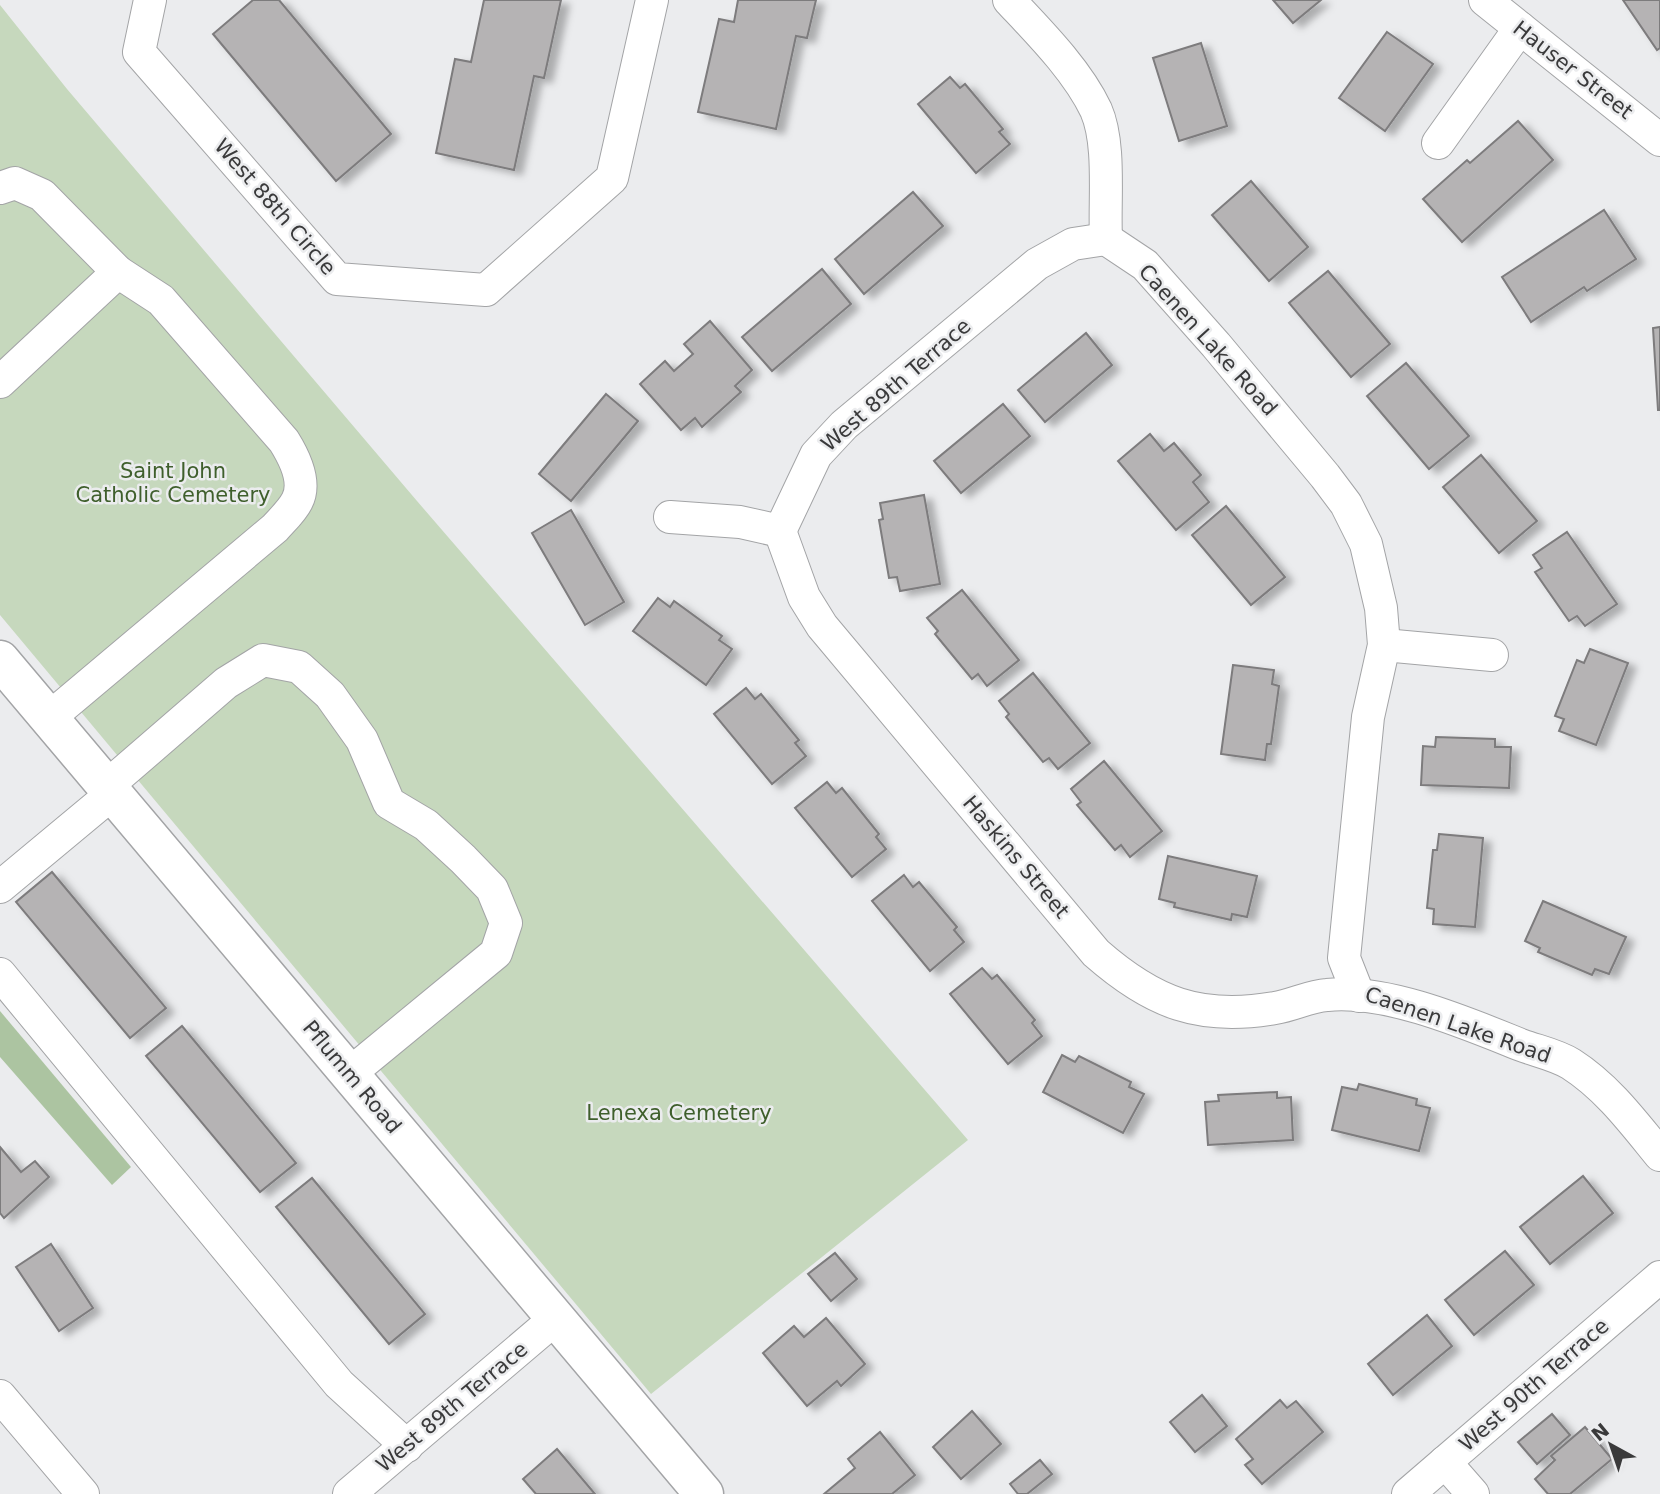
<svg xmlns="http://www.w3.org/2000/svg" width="1660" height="1494" viewBox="0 0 1660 1494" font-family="'DejaVu Sans',sans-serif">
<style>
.green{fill:#c6d8bd}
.forest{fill:#acc4a1}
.building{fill:#b5b3b4;stroke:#7d7b7d;stroke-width:2;filter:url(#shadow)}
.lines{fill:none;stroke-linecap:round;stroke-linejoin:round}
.minor-casing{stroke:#a3a4a6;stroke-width:34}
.major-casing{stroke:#a3a4a6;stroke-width:41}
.minor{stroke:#fff;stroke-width:32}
.major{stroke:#fff;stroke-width:38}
.labels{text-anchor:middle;stroke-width:5;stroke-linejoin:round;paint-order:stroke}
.street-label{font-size:21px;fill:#3a3a3b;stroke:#ebecee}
.park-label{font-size:21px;fill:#3f5f2c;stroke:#ebecee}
</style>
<defs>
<filter id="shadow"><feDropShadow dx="8" dy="4.5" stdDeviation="3.5" flood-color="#0004"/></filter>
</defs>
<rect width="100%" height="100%" fill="#ebecee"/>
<polygon class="green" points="0,5 67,89 417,501 968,1140 651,1394 0,615"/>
<polygon class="forest" points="0,1011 131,1167 112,1185 0,1057"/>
<g class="building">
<polygon points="253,0 279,0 391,134 336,181 213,34"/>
<polygon points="484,0 561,0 544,78 534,76 514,170 436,153 455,59 471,62"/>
<polygon points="738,0 816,0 807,38 796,36 776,129 698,112 719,19 734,22"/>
<polygon points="1273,0 1321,0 1293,23"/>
<polygon points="1623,0 1660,0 1660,48 1657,50"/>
<polygon points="1387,32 1433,64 1385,131 1339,98"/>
<polygon points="1201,43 1227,126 1179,141 1153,58"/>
<polygon points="950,77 960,88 965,84 1003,129 999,132 1010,144 976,173 918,104"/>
<polygon points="1518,121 1553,160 1462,242 1423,199 1467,160 1470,163"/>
<polygon points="1251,181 1308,247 1269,281 1212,215"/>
<polygon points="913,192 943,226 864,294 835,259"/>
<polygon points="1604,210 1636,259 1587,291 1584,287 1531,322 1502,277"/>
<polygon points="822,269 851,304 772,371 742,337"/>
<polygon points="1328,271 1390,344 1351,377 1289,303"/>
<polygon points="710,321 752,370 735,386 741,392 702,427 695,418 681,430 640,384 665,361 674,371 693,354 684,344"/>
<polygon points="1660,327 1660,410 1658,410 1653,328"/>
<polygon points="1086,333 1112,365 1045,422 1018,390"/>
<polygon points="1406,363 1469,436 1429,469 1367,396"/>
<polygon points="606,394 638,421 571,501 539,474"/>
<polygon points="1003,404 1030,436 961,493 934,461"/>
<polygon points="1150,434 1164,451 1174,443 1201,475 1193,482 1209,502 1176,530 1118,461"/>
<polygon points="1481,455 1537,521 1499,553 1443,487"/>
<polygon points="924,495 940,584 900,591 897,577 889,578 879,520 883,519 880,503"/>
<polygon points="1226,506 1285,577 1251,605 1192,535"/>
<polygon points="571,510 624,602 585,625 532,533"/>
<polygon points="1567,532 1617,604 1585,626 1577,616 1569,621 1535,572 1542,568 1533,555"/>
<polygon points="962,590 1019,660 987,686 978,674 972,679 935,634 938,631 927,618"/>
<polygon points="658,598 670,607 674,601 722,636 719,640 732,649 706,685 633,631"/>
<polygon points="1590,649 1628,663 1596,745 1559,731 1564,719 1555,716 1577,660 1584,663"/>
<polygon points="1233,665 1274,670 1272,684 1279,686 1271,744 1267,744 1265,760 1221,754"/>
<polygon points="1033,673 1090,743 1058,769 1049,758 1043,762 1006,717 1009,714 999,701"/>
<polygon points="746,688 755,699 761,694 799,740 795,743 806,756 772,784 714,714"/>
<polygon points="1436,737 1495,739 1495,747 1511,747 1509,788 1421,785 1423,746 1435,747"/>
<polygon points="1104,761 1162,831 1130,857 1121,845 1115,850 1077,805 1081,802 1071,789"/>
<polygon points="827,782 836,793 842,788 879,834 876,837 886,849 852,877 795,808"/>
<polygon points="1439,834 1483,838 1475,927 1433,924 1434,909 1427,908 1433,850 1437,850"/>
<polygon points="1168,856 1257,876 1247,917 1232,914 1231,920 1174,907 1175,903 1159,899"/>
<polygon points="52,872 166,1008 130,1038 16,902"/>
<polygon points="904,875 913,887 919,882 957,927 954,930 964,942 930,971 872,901"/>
<polygon points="1543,901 1626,937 1609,974 1595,969 1592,975 1538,952 1540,948 1525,941"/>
<polygon points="982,968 992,979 997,975 1035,1020 1032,1023 1042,1036 1008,1064 950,994"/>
<polygon points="182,1026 296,1163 260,1192 146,1056"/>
<polygon points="1062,1055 1075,1062 1079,1056 1131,1082 1129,1087 1144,1094 1123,1133 1043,1092"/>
<polygon points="1359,1084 1417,1099 1416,1105 1430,1108 1419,1151 1332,1130 1342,1087 1357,1090"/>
<polygon points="1277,1092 1277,1098 1291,1097 1293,1140 1208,1145 1205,1102 1219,1101 1218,1095"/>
<polygon points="0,1147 21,1172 35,1161 49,1177 4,1218 0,1213"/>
<polygon points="1583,1176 1613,1213 1550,1264 1520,1227"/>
<polygon points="312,1178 425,1314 389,1344 276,1207"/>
<polygon points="51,1244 93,1308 59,1331 16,1267"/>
<polygon points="1505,1251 1534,1285 1474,1335 1445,1300"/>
<polygon points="835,1253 857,1279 831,1301 808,1274"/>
<polygon points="1427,1315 1452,1346 1393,1395 1368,1364"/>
<polygon points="826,1318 865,1364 841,1386 837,1381 807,1406 763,1353 794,1326 804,1337"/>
<polygon points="1202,1395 1227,1426 1195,1452 1170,1422"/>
<polygon points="1280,1400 1287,1408 1296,1401 1323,1432 1262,1484 1245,1465 1253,1459 1236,1439"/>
<polygon points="972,1411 1001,1444 961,1479 933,1447"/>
<polygon points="1552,1414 1570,1435 1537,1464 1518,1442"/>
<polygon points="1585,1427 1612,1459 1570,1494 1548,1494 1535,1479 1555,1460 1551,1456"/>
<polygon points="880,1432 915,1475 892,1494 824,1494 855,1468 848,1459"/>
<polygon points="557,1449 595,1494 536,1494 523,1479"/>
<polygon points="1040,1460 1052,1474 1027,1494 1018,1494 1010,1484"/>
</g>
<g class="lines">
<g class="minor-casing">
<g id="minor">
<polyline points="150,0 139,52 337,279 486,290 612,178 652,0"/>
<path d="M 1009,0 C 1039,32 1077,70 1096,110 C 1111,144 1104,201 1106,239"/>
<polyline points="1485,0 1660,140"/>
<polyline points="1438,143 1520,28"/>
<polyline points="0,188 15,183 42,195 118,272"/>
<polyline points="1106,239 1145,265 1216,345 1325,476 1346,504 1366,544 1381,608 1384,645 1368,717 1344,958 1359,996"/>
<path d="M 0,382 L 118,272 L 161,300 L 284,441 C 294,457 307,482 297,501 C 292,511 282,520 275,528 L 49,718"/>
<polyline points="670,517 740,522 780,531"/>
<path d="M 780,531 L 804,597 L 822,626 L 1096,953 C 1153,1003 1200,1021 1275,1008 C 1293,1005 1310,996 1327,995 C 1387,989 1466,1023 1521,1045 C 1537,1051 1557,1055 1571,1064 C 1607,1087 1633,1122 1660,1155"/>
<polyline points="780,531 816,455 844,425 1037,264 1073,244 1106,239"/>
<polyline points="1384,645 1492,655"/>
<polyline points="107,786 226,683 263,660 299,667 330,695 362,740 389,803 426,825 463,859 492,889 506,923 496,953 349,1074"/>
<polyline points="0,887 113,793"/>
<polyline points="0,974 339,1384 407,1446"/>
<polyline points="0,1396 83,1494"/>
<polyline points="1445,1462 1473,1494"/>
<polyline points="349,1494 555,1319"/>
<polyline points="1408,1494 1660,1277"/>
</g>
</g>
<g class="major-casing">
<polyline id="major" points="0,660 704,1494"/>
</g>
<use href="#minor" class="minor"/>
<use href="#major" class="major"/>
</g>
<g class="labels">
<g class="street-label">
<text transform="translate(1573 70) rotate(38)" y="7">Hauser Street</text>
<text transform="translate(275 207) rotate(49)" y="7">West 88th Circle</text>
<text transform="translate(1208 340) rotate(48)" y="7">Caenen Lake Road</text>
<text transform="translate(896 385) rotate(-41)" y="7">West 89th Terrace</text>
<text transform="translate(1016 857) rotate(50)" y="7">Haskins Street</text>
<text transform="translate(1458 1025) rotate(19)" y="7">Caenen Lake Road</text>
<text transform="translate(352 1077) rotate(50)" y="7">Pflumm Road</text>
<text transform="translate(1534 1385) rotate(-41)" y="7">West 90th Terrace</text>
<text transform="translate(452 1407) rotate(-40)" y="7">West 89th Terrace</text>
</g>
<g class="park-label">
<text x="173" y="478">Saint John<tspan x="173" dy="24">Catholic Cemetery</tspan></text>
<text x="679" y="1120">Lenexa Cemetery</text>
</g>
</g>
<g transform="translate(1611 1445) rotate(320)" stroke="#ebecee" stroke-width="5" paint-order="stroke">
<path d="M0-5L12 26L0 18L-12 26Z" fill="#3a3a3b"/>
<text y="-10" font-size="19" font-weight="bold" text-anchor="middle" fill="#3a3a3b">N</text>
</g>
</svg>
